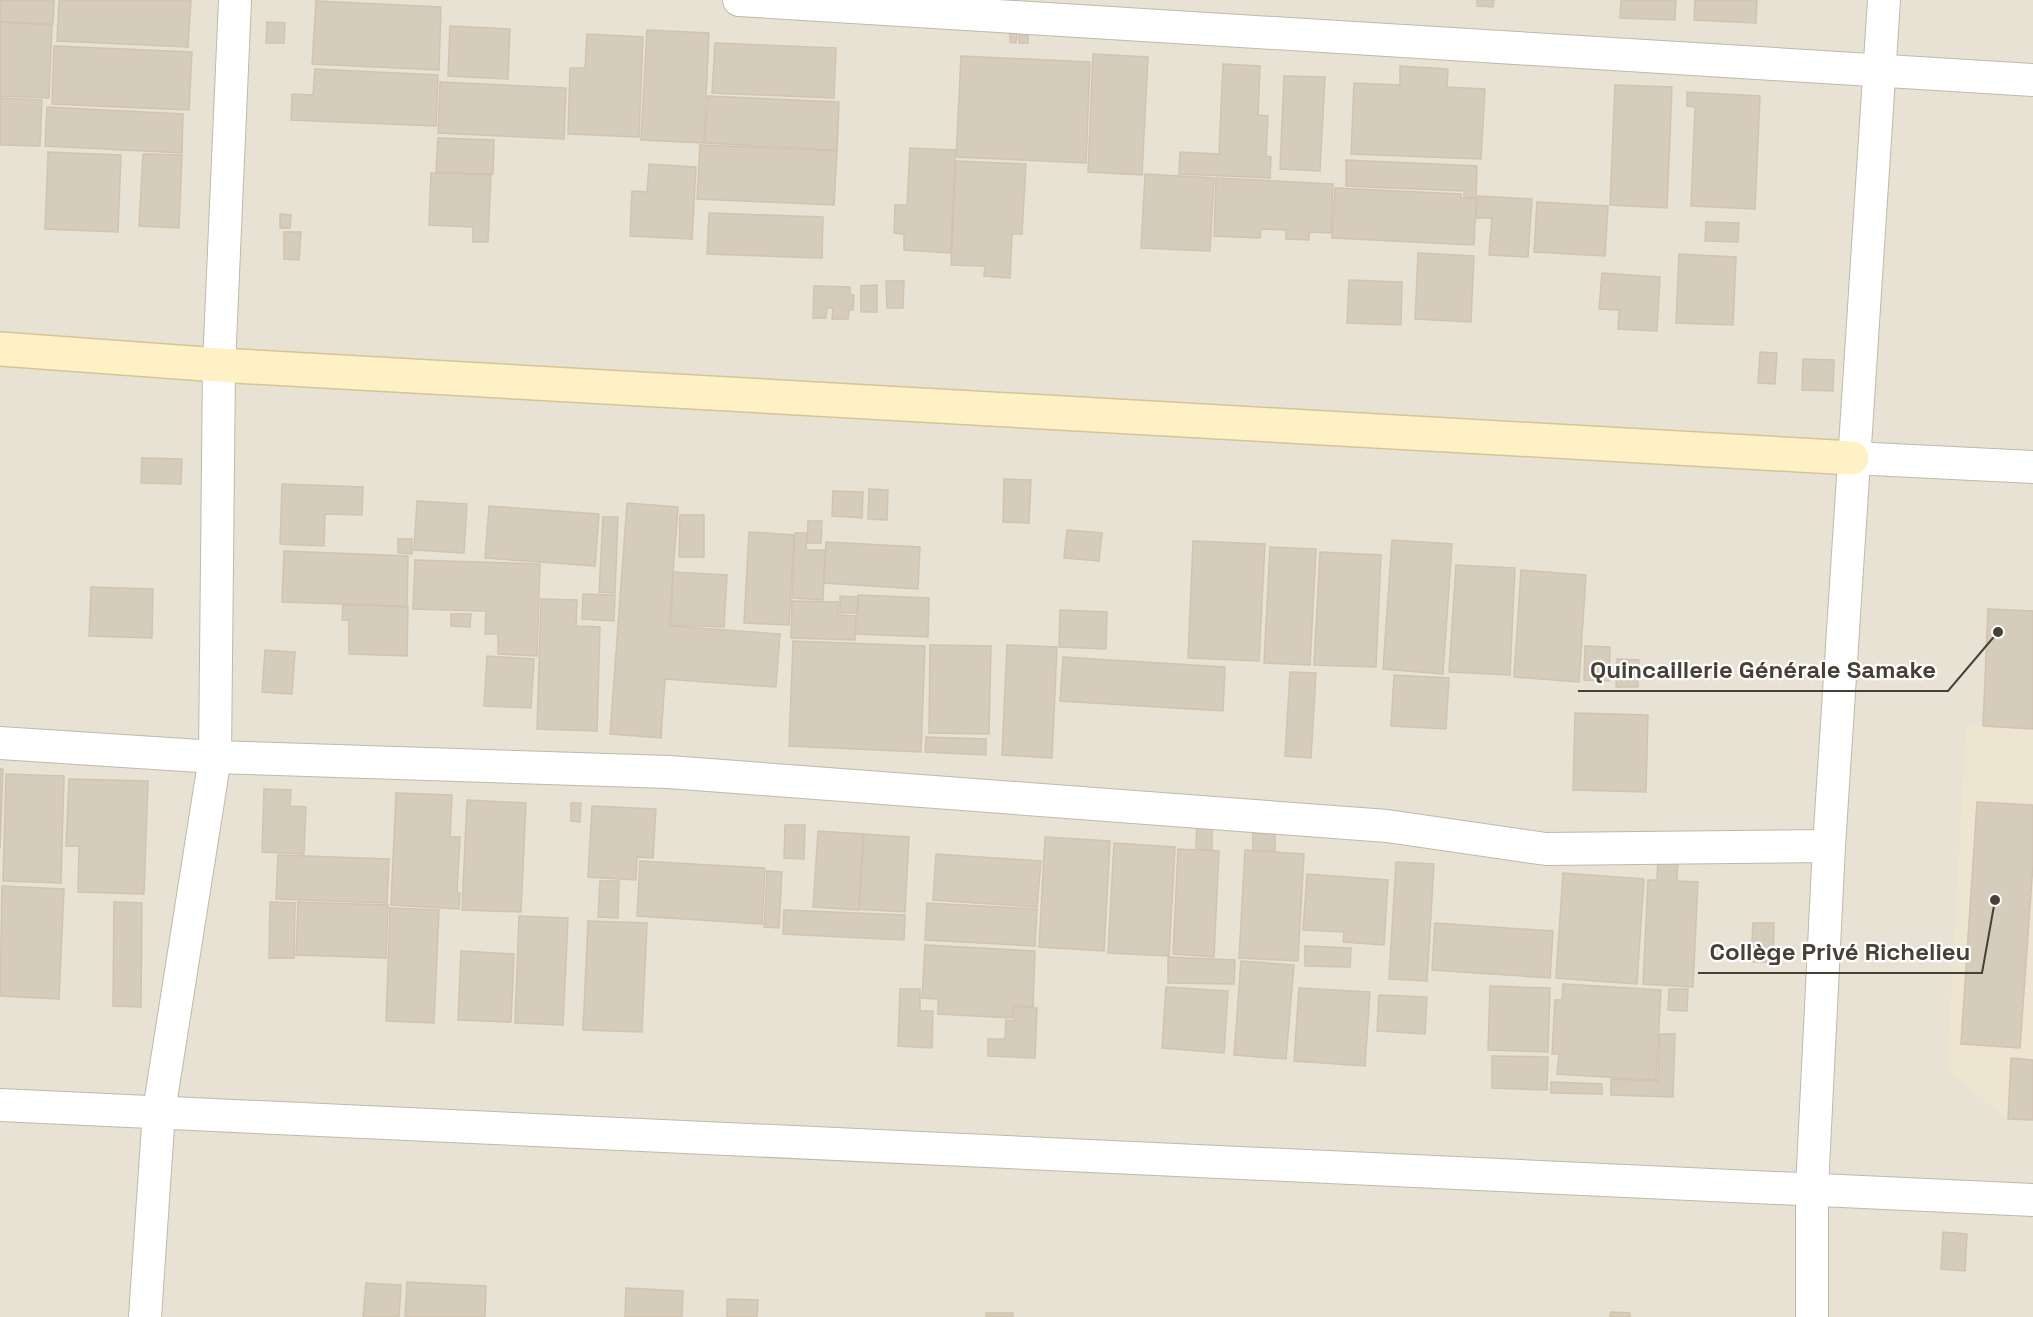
<svg xmlns="http://www.w3.org/2000/svg" width="2033" height="1317" viewBox="0 0 2033 1317" font-family="'Space Grotesk',sans-serif">
<style>
.residential{fill:#e8e2d5}
.education{fill:#eee5d0}
.building{fill:#d6ccbc;stroke:#d1c4af;stroke-width:1.5}
.lines{fill:none;stroke-linecap:round;stroke-linejoin:round}
.street-casing{stroke:#c0b8a9;stroke-width:34}
.secondary-casing{stroke:#d6c495;stroke-width:36}
.street{stroke:#fff;stroke-width:32}
.secondary{stroke:#fff1c6;stroke-width:33}
.leader{fill:none;stroke:#474036;stroke-width:2}
.callout-dot{fill:#474036;stroke:#fff;stroke-width:2}
.callout-label{font-size:24px;text-anchor:middle;font-weight:bold;fill:#474036;stroke:#fff;stroke-width:4.5;stroke-linejoin:round;paint-order:stroke}
</style>
<rect width="100%" height="100%" fill="#f4f0e7"/>
<rect class="residential" x="0" y="0" width="2033" height="1317"/>
<polygon class="education" points="1966,725 2033,729 2033,1120 2008,1119 1947,1071"/>
<g class="building">
<polygon points="0,0 54,0 53,24 0,22"/>
<polygon points="59,0 191,0 188,47 57,41"/>
<polygon points="1477,0 1494,0 1493,7 1477,6"/>
<polygon points="1621,0 1676,0 1675,20 1620,18"/>
<polygon points="1695,0 1757,0 1756,23 1694,20"/>
<polygon points="316,1 441,7 439,70 312,64"/>
<polygon points="0,22 52,25 49,98 0,96"/>
<polygon points="267,22 285,23 284,43 266,43"/>
<polygon points="450,26 510,29 508,79 448,76"/>
<polygon points="647,30 709,33 704,143 641,140"/>
<polygon points="1010,33 1017,33 1016,43 1010,42"/>
<polygon points="587,34 643,37 639,137 568,134 570,68 585,68"/>
<rect x="1019" y="35" width="9" height="8"/>
<polygon points="715,43 836,48 834,98 712,93"/>
<polygon points="54,46 192,52 189,110 52,104"/>
<polygon points="1093,54 1148,57 1142,175 1088,172"/>
<polygon points="961,56 1090,62 1086,163 956,157"/>
<polygon points="1223,64 1260,66 1258,115 1268,116 1266,156 1271,157 1270,178 1179,174 1180,152 1219,154"/>
<polygon points="1400,66 1448,69 1447,87 1485,89 1481,159 1351,154 1354,83 1400,85"/>
<polygon points="315,69 438,75 436,126 291,120 292,94 313,95"/>
<polygon points="1284,76 1325,77 1320,171 1280,169"/>
<polygon points="440,82 566,88 564,139 438,133"/>
<polygon points="1615,85 1672,87 1667,208 1610,205"/>
<polygon points="1687,92 1760,96 1755,209 1691,206 1695,107 1687,106"/>
<polygon points="708,96 839,102 837,150 705,143"/>
<polygon points="0,98 42,100 40,146 0,145"/>
<polygon points="47,107 183,114 182,153 45,146"/>
<polygon points="438,138 494,140 493,174 436,172"/>
<polygon points="700,145 837,151 834,205 697,199"/>
<polygon points="910,148 955,150 951,253 904,250 904,234 894,233 895,205 907,205"/>
<polygon points="48,152 121,155 118,232 45,229"/>
<polygon points="143,154 182,155 179,228 139,226"/>
<polygon points="1346,160 1477,166 1476,198 1464,197 1464,191 1346,186"/>
<polygon points="956,161 1026,164 1022,234 1012,234 1010,278 984,276 985,266 951,265"/>
<polygon points="649,164 696,167 692,239 630,236 632,191 647,192"/>
<polygon points="431,173 491,175 488,242 473,242 473,227 429,225"/>
<polygon points="1145,174 1214,178 1210,251 1141,248"/>
<polygon points="1216,178 1333,184 1331,233 1309,232 1309,240 1286,239 1286,230 1261,229 1260,238 1214,236"/>
<polygon points="1335,188 1461,194 1461,198 1476,199 1474,245 1332,238"/>
<polygon points="1478,196 1532,199 1528,257 1489,255 1492,218 1476,218"/>
<polygon points="1537,202 1608,206 1605,256 1534,252"/>
<polygon points="709,213 823,217 822,258 707,254"/>
<polygon points="280,214 291,215 290,228 280,228"/>
<polygon points="1706,222 1739,223 1738,242 1705,241"/>
<polygon points="284,232 301,232 299,260 284,259"/>
<polygon points="1418,253 1474,256 1471,322 1415,319"/>
<polygon points="1679,254 1736,257 1733,325 1676,323"/>
<polygon points="1602,273 1660,277 1657,331 1618,329 1619,310 1599,309"/>
<polygon points="1349,280 1402,282 1401,325 1347,323"/>
<polygon points="886,281 904,281 903,308 887,308"/>
<polygon points="877,285 877,312 861,312 861,286"/>
<polygon points="814,286 850,287 850,294 854,295 853,310 849,310 848,319 832,319 833,308 827,308 826,318 813,318"/>
<polygon points="1760,352 1777,353 1775,384 1758,383"/>
<polygon points="1803,359 1834,360 1833,391 1802,390"/>
<polygon points="142,458 182,459 181,484 141,483"/>
<polygon points="1004,479 1031,480 1029,523 1003,522"/>
<polygon points="282,484 363,487 362,515 325,514 324,546 280,544"/>
<polygon points="869,489 888,490 887,520 868,519"/>
<polygon points="833,491 863,492 862,518 832,516"/>
<polygon points="417,501 467,504 464,553 414,550"/>
<polygon points="627,503 678,507 669,626 780,634 776,687 665,679 661,738 610,734"/>
<polygon points="489,506 599,514 595,566 485,558"/>
<polygon points="680,515 704,515 704,557 679,557"/>
<polygon points="603,517 618,517 615,593 599,592"/>
<polygon points="808,521 822,521 821,543 807,543"/>
<polygon points="1067,530 1102,533 1099,561 1064,558"/>
<polygon points="749,532 794,535 789,625 744,623"/>
<polygon points="795,533 807,533 806,550 825,550 823,600 792,598"/>
<polygon points="398,539 412,539 412,554 398,553"/>
<polygon points="1392,540 1452,544 1443,674 1383,669"/>
<polygon points="1193,541 1265,544 1259,661 1188,658"/>
<polygon points="826,542 920,547 918,589 824,583"/>
<polygon points="1270,547 1316,549 1310,665 1264,663"/>
<polygon points="284,551 408,556 407,606 282,602"/>
<polygon points="1320,552 1381,555 1376,667 1314,665"/>
<polygon points="415,560 540,564 537,656 498,654 498,634 485,634 486,611 413,609"/>
<polygon points="1456,565 1515,568 1510,675 1449,672"/>
<polygon points="1521,570 1586,575 1579,682 1514,677"/>
<polygon points="673,572 727,575 724,627 671,625"/>
<polygon points="91,587 153,589 152,638 89,636"/>
<polygon points="583,594 615,595 614,621 582,619"/>
<polygon points="858,595 929,598 928,637 857,634"/>
<polygon points="840,596 858,597 857,613 840,613"/>
<polygon points="541,599 577,600 576,626 600,627 597,731 537,729"/>
<polygon points="792,601 838,602 838,615 856,616 855,640 791,638"/>
<polygon points="343,605 408,607 407,656 349,654 349,620 342,620"/>
<polygon points="1988,609 2033,611 2033,729 1983,726"/>
<polygon points="1060,610 1107,612 1106,649 1059,647"/>
<polygon points="451,614 471,614 470,627 451,626"/>
<polygon points="793,641 925,646 921,752 789,746"/>
<polygon points="930,645 991,646 989,734 929,733"/>
<polygon points="1007,645 1057,647 1052,758 1002,755"/>
<polygon points="1585,646 1610,647 1609,681 1584,680"/>
<polygon points="265,650 295,652 292,694 262,692"/>
<polygon points="487,656 534,659 531,708 484,706"/>
<polygon points="1063,657 1225,667 1223,711 1060,701"/>
<polygon points="1617,659 1639,660 1638,687 1616,687"/>
<polygon points="1290,672 1316,673 1311,758 1285,756"/>
<polygon points="1394,675 1449,678 1446,729 1391,726"/>
<polygon points="1575,713 1648,715 1646,792 1573,790"/>
<polygon points="926,737 986,739 986,755 925,752"/>
<polygon points="0,769 3,769 0,848"/>
<polygon points="6,774 64,776 61,883 3,881"/>
<polygon points="69,779 148,781 144,894 78,892 79,846 66,846"/>
<polygon points="264,789 291,790 290,806 306,807 304,854 262,852"/>
<polygon points="396,793 452,795 450,837 460,837 457,892 460,893 459,909 391,905"/>
<polygon points="467,800 526,803 521,912 462,910"/>
<polygon points="1977,802 2033,805 2033,864 2020,1048 1961,1044"/>
<polygon points="571,803 581,803 580,822 571,821"/>
<polygon points="592,806 656,809 653,858 637,857 636,880 588,877"/>
<polygon points="1197,819 1212,819 1212,850 1196,849"/>
<polygon points="785,825 805,825 804,859 784,858"/>
<polygon points="818,831 863,834 859,910 813,907"/>
<polygon points="1253,833 1275,834 1275,851 1253,850"/>
<polygon points="864,834 909,837 905,912 859,909"/>
<polygon points="1045,837 1110,841 1104,951 1039,947"/>
<polygon points="1114,843 1175,847 1169,956 1108,953"/>
<polygon points="1178,849 1219,851 1214,957 1173,954"/>
<polygon points="1245,850 1304,854 1298,961 1239,958"/>
<polygon points="936,854 1041,861 1037,907 933,900"/>
<polygon points="278,855 389,859 387,903 276,899"/>
<polygon points="1658,857 1678,858 1677,881 1698,882 1693,987 1643,984 1648,880 1657,880"/>
<polygon points="640,861 765,868 762,924 637,916"/>
<polygon points="1396,862 1434,864 1427,981 1389,979"/>
<polygon points="767,871 782,872 779,928 764,927"/>
<polygon points="1563,873 1644,879 1637,984 1556,978"/>
<polygon points="1307,874 1388,880 1384,945 1343,942 1344,932 1303,930"/>
<polygon points="600,881 619,881 618,918 598,917"/>
<polygon points="2,886 64,889 59,999 0,996"/>
<polygon points="114,902 142,903 141,1007 113,1006"/>
<polygon points="270,902 295,903 294,958 269,958"/>
<polygon points="298,902 388,905 386,958 296,955"/>
<polygon points="927,903 1037,909 1035,946 925,940"/>
<polygon points="390,908 439,910 434,1023 386,1021"/>
<polygon points="784,910 905,915 904,940 783,934"/>
<polygon points="519,916 568,918 563,1025 515,1023"/>
<polygon points="588,921 647,923 642,1032 583,1030"/>
<polygon points="1435,923 1553,931 1550,978 1432,970"/>
<polygon points="1753,923 1774,923 1773,962 1751,962"/>
<polygon points="925,945 1035,951 1033,1007 1013,1005 1012,1018 938,1014 938,999 922,998"/>
<polygon points="1305,946 1351,948 1350,967 1305,966"/>
<polygon points="461,951 514,954 511,1022 458,1020"/>
<polygon points="1168,957 1235,960 1234,984 1168,983"/>
<polygon points="1241,961 1294,965 1286,1059 1234,1055"/>
<polygon points="1563,984 1661,990 1656,1080 1557,1074 1559,1054 1552,1054 1555,1000 1562,1000"/>
<polygon points="1490,986 1550,988 1548,1052 1488,1050"/>
<polygon points="1166,987 1228,991 1224,1053 1162,1048"/>
<polygon points="1299,988 1370,992 1365,1066 1294,1061"/>
<polygon points="900,989 920,989 920,1011 933,1011 932,1048 898,1046"/>
<polygon points="1669,989 1688,989 1687,1011 1668,1010"/>
<polygon points="1379,995 1427,997 1425,1034 1377,1031"/>
<polygon points="1014,1007 1037,1008 1035,1058 988,1056 988,1039 1005,1039 1006,1020 1014,1021"/>
<polygon points="1660,1034 1675,1034 1673,1097 1611,1095 1611,1079 1658,1081"/>
<polygon points="1492,1056 1548,1057 1547,1090 1492,1088"/>
<polygon points="2011,1058 2033,1060 2033,1120 2008,1119"/>
<polygon points="1551,1082 1602,1084 1602,1094 1551,1093"/>
<polygon points="1943,1232 1967,1234 1965,1271 1941,1269"/>
<polygon points="407,1282 486,1286 485,1317 405,1317"/>
<polygon points="366,1283 401,1285 399,1317 363,1317"/>
<polygon points="626,1288 683,1291 682,1317 625,1317"/>
<polygon points="727,1299 758,1300 757,1317 727,1317"/>
<polygon points="1611,1312 1630,1313 1630,1317 1610,1317"/>
<rect x="986" y="1313" width="27" height="4"/>
</g>
<g class="lines">
<g class="street-casing">
<g id="street">
<polyline points="739,0 2033,80"/>
<polyline points="1852,458 2033,467"/>
<polyline points="0,743 215,757 669,772 1387,826 1546,849 1829,846"/>
<polyline points="0,1105 2033,1200"/>
<polyline points="145,1317 159,1111 215,757 219,365 235,0"/>
<polyline points="1812,1317 1812,1188 1829,846 1884,0"/>
</g>
</g>
<g class="secondary-casing">
<polyline id="secondary" points="0,349 219,365 1852,458"/>
</g>
<use href="#street" class="street"/>
<use href="#secondary" class="secondary"/>
</g>
<path class="leader" d="M1998 632L1948 691H1578M1995 900L1982 973H1698"/>
<g class="callout-dot">
<circle cx="1998" cy="632" r="6"/>
<circle cx="1995" cy="900" r="6"/>
</g>
<g class="callout-label">
<text x="1763" y="678">Quincaillerie Générale Samake</text>
<text x="1840" y="960">Collège Privé Richelieu</text>
</g>
</svg>
